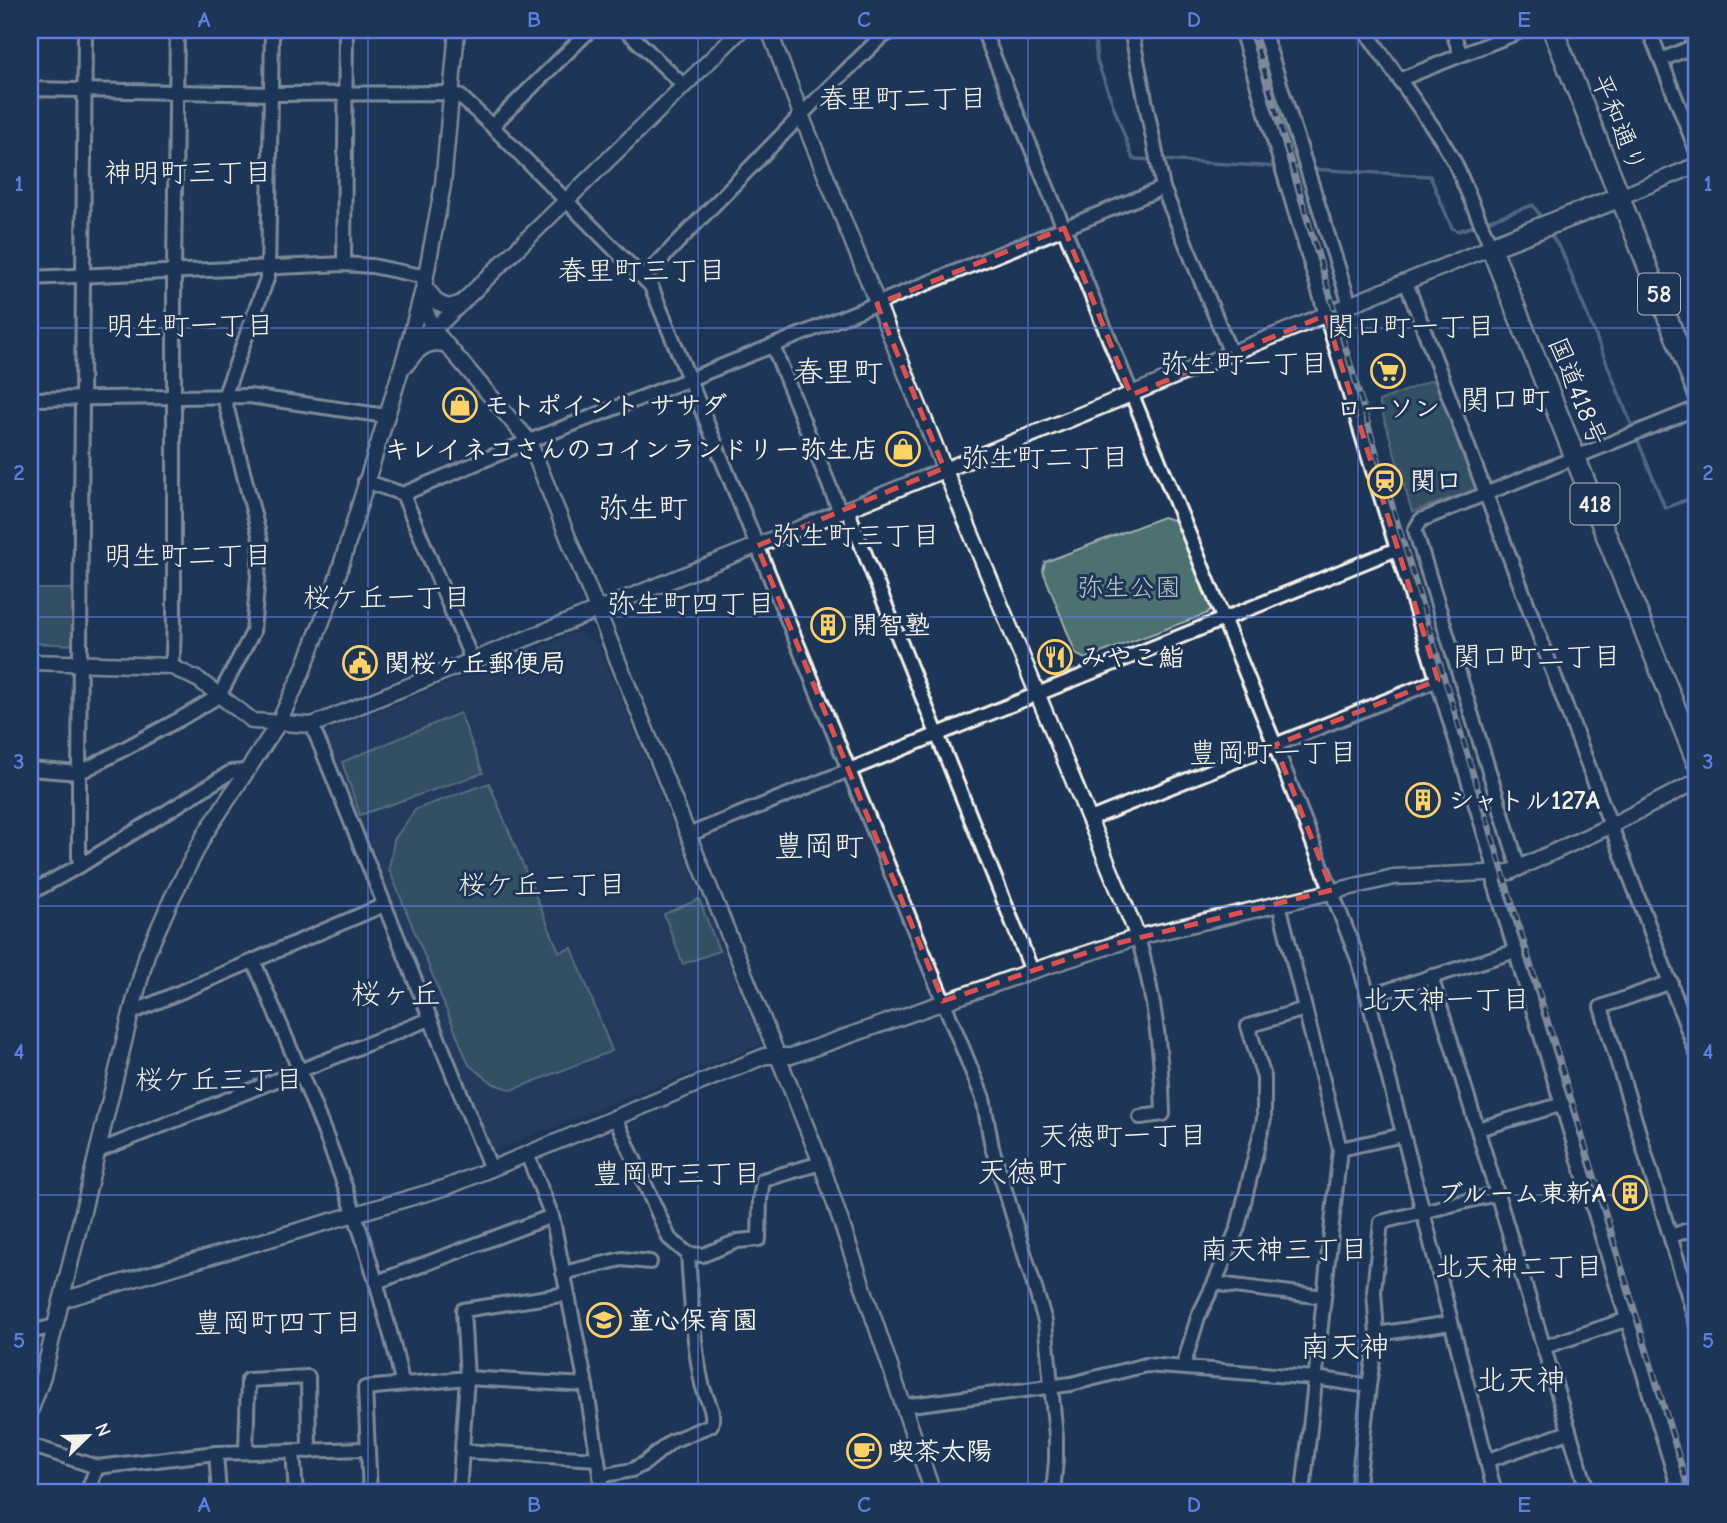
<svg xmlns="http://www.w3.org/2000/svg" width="1727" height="1523" viewBox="0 0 1727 1523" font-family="'Comic Neue','Klee One',sans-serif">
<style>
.built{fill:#2e4266}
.green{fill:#4d6f71;stroke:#a0b0ac;stroke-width:2}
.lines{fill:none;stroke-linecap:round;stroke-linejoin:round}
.stream{stroke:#91a1b3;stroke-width:3.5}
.minor-casing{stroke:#f4f1e8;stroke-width:18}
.tertiary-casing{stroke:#f4f1e8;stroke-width:19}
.primary-casing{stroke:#f4f1e8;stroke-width:23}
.trunk-casing{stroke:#f4f1e8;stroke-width:24}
.minor{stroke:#1d3557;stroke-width:12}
.tertiary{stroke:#1d3557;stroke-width:14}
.primary{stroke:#1d3557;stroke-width:18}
.trunk{stroke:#1d3557;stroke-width:19}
.rail-casing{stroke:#f4f1e8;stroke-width:6}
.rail{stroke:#1d3557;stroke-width:3.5;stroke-dasharray:10;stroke-linecap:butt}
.marked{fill:none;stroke:#dc504e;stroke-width:5;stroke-dasharray:14 9;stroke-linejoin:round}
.grid{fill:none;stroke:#5e7fdd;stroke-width:2;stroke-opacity:0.55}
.labels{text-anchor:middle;stroke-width:6;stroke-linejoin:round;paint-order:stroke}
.shield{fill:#1d3557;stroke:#b4b9bc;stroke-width:2}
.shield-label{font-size:24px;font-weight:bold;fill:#f4f1e8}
.street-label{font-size:26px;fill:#f4f1e8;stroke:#1d3557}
.poi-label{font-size:26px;font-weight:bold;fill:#f4f1e8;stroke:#1d3557;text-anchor:start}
.park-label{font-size:26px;fill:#bac4be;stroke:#1d3557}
.neighbourhood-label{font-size:28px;fill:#f4f1e8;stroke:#1d3557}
.quarter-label{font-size:30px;fill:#f4f1e8;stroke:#1d3557}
.neatline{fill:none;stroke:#5e7fdd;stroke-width:2.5}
.grid-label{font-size:23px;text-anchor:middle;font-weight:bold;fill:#5e7fdd}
</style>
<rect width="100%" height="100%" fill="#1d3557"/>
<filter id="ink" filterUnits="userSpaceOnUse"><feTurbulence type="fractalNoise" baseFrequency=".0143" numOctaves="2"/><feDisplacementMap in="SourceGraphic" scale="14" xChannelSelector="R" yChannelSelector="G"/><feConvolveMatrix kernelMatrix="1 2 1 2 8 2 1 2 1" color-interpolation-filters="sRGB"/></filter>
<g filter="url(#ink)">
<polygon class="built" points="578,632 599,646 762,1044 493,1151 327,740 331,729"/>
<g class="green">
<polygon points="1437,378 1481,488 1412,512 1379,401"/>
<polygon points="1163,517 1176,521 1212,608 1206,614 1085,659 1076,654 1043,571 1045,562"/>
<polygon points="30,589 74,589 75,645 30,643"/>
<polygon points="460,713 483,773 360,815 342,762"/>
<polygon points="489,783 559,952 572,948 612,1051 512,1090 494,1084 469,1065 389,869 394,840 416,809"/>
<polygon points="699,899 719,951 683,964 664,914"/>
</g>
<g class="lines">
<g class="stream">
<polyline points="1094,30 1097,61 1133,159 1153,160"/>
<polyline points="1161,160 1279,167"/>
<polyline points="1287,167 1304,168"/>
<polyline points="1311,169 1430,176 1452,228 1458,231 1477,225"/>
<polyline points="1484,222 1533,205 1543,220"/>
<polyline points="1550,233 1562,252 1665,508 1697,496"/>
</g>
<g class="minor-casing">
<g id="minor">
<polyline points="626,30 684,86"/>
<polyline points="983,30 1275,745 1359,962 1495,1493"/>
<polyline points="1131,30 1163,188 1231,354"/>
<polyline points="1241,30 1361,432 1493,861 1495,884 1680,1493"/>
<polyline points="1263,30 1350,305"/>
<polyline points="1365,30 1441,139 1455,163 1491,247"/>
<polyline points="1452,30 1461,55"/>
<polyline points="1649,30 1697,152"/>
<polyline points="1661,60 1697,45"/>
<polyline points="1401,82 1406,77 1524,30"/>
<polyline points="30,89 271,94 452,93 461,97 492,126 651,286 983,1098 992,1147 1045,1321 1056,1437 1056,1460 1053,1493"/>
<polyline points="492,126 590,30"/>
<polyline points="344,264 346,30"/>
<polyline points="644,277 811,105 880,38 895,30"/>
<polyline points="30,278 344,264 372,266 426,277"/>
<polyline points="1406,282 1697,1054"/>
<polyline points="773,346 840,512"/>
<polyline points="30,399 249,396 386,416"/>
<polyline points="365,481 403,494 529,441 690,379 1163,188"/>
<polyline points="403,494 472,660"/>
<polyline points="847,509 1032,971"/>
<polyline points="170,666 173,655 174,616 174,270 177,30"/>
<polyline points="312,725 491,1169"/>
<polyline points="30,769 79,773 180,719 219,696 253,632 261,542 224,397 268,276 272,30"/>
<polyline points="1090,819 1438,680"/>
<polyline points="688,835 1397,549"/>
<polyline points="81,865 79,858 79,773 85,30"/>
<polyline points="1519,869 1415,530 1421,520 1697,408"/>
<polyline points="30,893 81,865 231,772 246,771"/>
<polyline points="1279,904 1340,1149 1303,1493"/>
<path d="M 1138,937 C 1154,994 1162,1055 1163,1114 L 1140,1117"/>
<path d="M 254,962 C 302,1076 353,1191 384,1311 C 391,1335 398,1359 402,1384"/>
<polyline points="1431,976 1588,1493"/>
<polyline points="1671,982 1601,1007 1697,1325"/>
<polyline points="1369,996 1516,951"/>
<polyline points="131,1013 384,905"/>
<polyline points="615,1117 669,1238 688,1254 703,1255 738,1241 759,1239 760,1200 763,1180 821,1163"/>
<polyline points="1478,1129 1563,1104"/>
<polyline points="1340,1149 1403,1135"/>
<polyline points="98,1151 430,1019"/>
<polyline points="527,1154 552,1216 586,1385 603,1493"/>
<polyline points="1671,1236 1697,1227"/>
<polyline points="563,1273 622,1259 650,1262"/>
<polyline points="377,1282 552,1216"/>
<polyline points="1215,1282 1226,1285 1324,1297"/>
<polyline points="30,1332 55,1326"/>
<polyline points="1377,1334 1374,1291 1381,1222 1496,1194"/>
<polyline points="1544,1347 1628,1319"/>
<polyline points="1183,1367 1198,1317 1215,1282 1238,1227 1264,1119 1264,1077 1248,1026 1305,1009"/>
<polyline points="903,1406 1071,1384 1146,1365 1315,1378 1369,1386"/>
<polyline points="30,1445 97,1467 216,1453 367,1449"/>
<polyline points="293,1451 296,1493"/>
<polyline points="462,1451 598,1459"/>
<polyline points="246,1452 248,1380 308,1377 309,1451"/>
<polyline points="216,1453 219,1493"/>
<polyline points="1486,1461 1569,1432"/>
<path d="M 600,1476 L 632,1470 L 645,1463 L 672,1441 L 711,1425 C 716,1411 705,1398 702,1384 C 693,1342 691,1297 688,1254"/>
<polyline points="87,1493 97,1467"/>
<polyline points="370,1493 365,1388 467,1378 586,1385"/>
<polyline points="459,1493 467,1378 463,1310 567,1294"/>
<polyline points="1357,1493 1369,1386 1377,1334 1451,1323"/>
</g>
</g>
<g class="tertiary-casing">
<g id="tertiary">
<polyline points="769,30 802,117 944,468 1138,937"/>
<polyline points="1620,197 1697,165"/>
<polyline points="424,286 438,303 449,307 462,303"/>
<polyline points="422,299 432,328 529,441 821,1163 933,1493"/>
<polyline points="409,343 443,321 741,30"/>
<path d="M 406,365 C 416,351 426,340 444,344"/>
<path d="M 30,662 L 170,666 L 199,680 L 253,721 L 312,725 C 706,566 1099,409 1491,247"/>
<polyline points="62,1300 447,1187 765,1056 791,1056 1032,971 1138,937 1394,877 1510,872 1612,825 1697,781"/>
<polyline points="30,1412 43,1376 131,1013 147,954 172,898 205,834 278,724 301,675 331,598 407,350 424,286 443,185 457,30"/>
</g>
</g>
<g class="primary-casing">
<polyline id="primary" points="1620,197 1697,392"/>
</g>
<g class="trunk-casing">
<polyline id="trunk" points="1553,30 1620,197 1491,247 1697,762"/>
</g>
<use href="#minor" class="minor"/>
<use href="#tertiary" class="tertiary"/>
<use href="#primary" class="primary"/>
<use href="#trunk" class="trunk"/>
<g class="rail-casing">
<polyline id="rail" points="1252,30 1385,481 1690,1493"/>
</g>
<use href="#rail" class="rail"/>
</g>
</g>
<path d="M0 0H1727V1523H0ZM 1064,228 L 1131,395 L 1326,315 L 1438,680 L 1275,745 L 1332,890 L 1106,946 L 943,1001 L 757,546 L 944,468 L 877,304 Z" fill="#1d3557" fill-opacity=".55" fill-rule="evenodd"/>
<path class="marked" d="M 1064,228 L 1131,395 L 1326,315 L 1438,680 L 1275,745 L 1332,890 L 1106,946 L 943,1001 L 757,546 L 944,468 L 877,304 Z"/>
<path class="grid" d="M 368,30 L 368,1493M 698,30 L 698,1493M 1028,30 L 1028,1493M 1358,30 L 1358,1493M 30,328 L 1697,328M 30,617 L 1697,617M 30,906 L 1697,906M 30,1195 L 1697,1195"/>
<defs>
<g id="supermarket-ring" transform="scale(1.75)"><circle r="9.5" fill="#1d3557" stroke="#ffd166" stroke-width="1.5"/><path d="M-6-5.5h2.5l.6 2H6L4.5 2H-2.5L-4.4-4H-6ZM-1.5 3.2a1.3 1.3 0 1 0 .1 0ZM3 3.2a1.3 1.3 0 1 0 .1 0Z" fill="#ffd166"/></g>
<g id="shop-ring" transform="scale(1.75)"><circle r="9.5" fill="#1d3557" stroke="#ffd166" stroke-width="1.5"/><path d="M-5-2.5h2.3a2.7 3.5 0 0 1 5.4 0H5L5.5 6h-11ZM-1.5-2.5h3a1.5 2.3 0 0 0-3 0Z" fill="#ffd166"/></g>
<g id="station-ring" transform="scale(1.75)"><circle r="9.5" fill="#1d3557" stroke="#ffd166" stroke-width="1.5"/><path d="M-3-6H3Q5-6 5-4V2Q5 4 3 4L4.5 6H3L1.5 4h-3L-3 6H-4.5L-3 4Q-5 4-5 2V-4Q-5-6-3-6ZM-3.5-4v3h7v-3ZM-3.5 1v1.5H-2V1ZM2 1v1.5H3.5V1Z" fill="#ffd166"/></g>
<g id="building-ring" transform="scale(1.75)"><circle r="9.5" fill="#1d3557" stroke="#ffd166" stroke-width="1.5"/><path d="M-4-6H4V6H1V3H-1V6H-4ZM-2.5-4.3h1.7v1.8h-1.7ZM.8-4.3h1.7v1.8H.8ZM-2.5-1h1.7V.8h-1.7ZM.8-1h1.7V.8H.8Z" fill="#ffd166"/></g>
<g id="restaurant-ring" transform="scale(1.75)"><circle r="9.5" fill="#1d3557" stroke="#ffd166" stroke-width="1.5"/><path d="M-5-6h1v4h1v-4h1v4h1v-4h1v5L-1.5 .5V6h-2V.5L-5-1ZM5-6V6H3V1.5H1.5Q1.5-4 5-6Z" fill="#ffd166"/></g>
<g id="civic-ring" transform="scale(1.75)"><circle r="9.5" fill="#1d3557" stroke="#ffd166" stroke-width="1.5"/><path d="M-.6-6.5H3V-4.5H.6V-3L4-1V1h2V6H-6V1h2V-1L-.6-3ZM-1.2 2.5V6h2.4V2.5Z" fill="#ffd166"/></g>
<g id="school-ring" transform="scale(1.75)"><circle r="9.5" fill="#1d3557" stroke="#ffd166" stroke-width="1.5"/><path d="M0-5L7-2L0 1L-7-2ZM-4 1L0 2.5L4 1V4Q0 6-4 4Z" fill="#ffd166"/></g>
<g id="cafe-ring" transform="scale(1.75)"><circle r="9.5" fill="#1d3557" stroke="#ffd166" stroke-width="1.5"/><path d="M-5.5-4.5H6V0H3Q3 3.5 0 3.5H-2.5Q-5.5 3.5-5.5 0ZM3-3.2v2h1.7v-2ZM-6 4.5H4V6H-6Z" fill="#ffd166"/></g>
</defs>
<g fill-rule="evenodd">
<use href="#supermarket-ring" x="1388" y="371"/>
<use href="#shop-ring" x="460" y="405"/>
<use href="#shop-ring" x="903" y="449"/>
<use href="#station-ring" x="1385" y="481"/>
<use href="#building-ring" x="828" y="625"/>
<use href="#restaurant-ring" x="1055" y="657"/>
<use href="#civic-ring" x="360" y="663"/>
<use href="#building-ring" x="1423" y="800"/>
<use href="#building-ring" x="1630" y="1193"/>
<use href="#school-ring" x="604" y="1320"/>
<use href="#cafe-ring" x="864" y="1451"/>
</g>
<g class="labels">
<g class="shield">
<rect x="1638" y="273.5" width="42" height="41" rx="5"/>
<rect x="1570.5" y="483.5" width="49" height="41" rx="5"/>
</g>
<g class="shield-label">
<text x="1659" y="302">58</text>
<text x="1595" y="512">418</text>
</g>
<g class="street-label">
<text transform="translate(1619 123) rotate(68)" y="9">平和通り</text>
<text transform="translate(1578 391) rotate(68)" y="9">国道418号</text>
</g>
<g class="poi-label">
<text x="484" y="414">モトポイント ササダ</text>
<text x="1388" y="417" text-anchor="middle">ローソン</text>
<text x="878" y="458" text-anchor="end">キレイネコさんのコインランドリー弥生店</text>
<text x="1410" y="490">関口</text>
<text x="852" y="634">開智塾</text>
<text x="1080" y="666">みやこ鮨</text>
<text x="384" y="672">関桜ヶ丘郵便局</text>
<text x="1448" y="809">シャトル127A</text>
<text x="1606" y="1202" text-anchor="end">ブルーム東新A</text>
<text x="628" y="1329">童心保育園</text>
<text x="888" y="1460">喫茶太陽</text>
</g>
<g class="park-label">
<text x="1129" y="596">弥生公園</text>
</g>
<g class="neighbourhood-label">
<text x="903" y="108">春里町二丁目</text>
<text x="188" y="182">神明町三丁目</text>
<text x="642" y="280">春里町三丁目</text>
<text x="190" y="335">明生町一丁目</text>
<text x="1411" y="336">関口町一丁目</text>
<text x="1244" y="373">弥生町一丁目</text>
<text x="1045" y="467">弥生町二丁目</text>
<text x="856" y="545">弥生町三丁目</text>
<text x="188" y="565">明生町二丁目</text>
<text x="387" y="607">桜ケ丘一丁目</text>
<text x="691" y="613">弥生町四丁目</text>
<text x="1537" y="666">関口町二丁目</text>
<text x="1273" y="762">豊岡町一丁目</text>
<text x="542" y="894">桜ケ丘二丁目</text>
<text x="1446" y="1009">北天神一丁目</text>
<text x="219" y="1089">桜ケ丘三丁目</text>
<text x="1123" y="1145">天徳町一丁目</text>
<text x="677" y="1183">豊岡町三丁目</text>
<text x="1284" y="1259">南天神三丁目</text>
<text x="1519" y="1276">北天神二丁目</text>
<text x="278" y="1332">豊岡町四丁目</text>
</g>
<g class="quarter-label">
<text x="838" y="382">春里町</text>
<text x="1505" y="410">関口町</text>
<text x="643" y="518">弥生町</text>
<text x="819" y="856">豊岡町</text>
<text x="396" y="1004">桜ヶ丘</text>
<text x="1022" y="1182">天徳町</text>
<text x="1345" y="1357">南天神</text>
<text x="1521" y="1390">北天神</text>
</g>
</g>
<rect width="1727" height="1523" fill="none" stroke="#1d3557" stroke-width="77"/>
<g transform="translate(88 1436) rotate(67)" stroke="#1d3557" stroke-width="5" paint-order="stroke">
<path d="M0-5L12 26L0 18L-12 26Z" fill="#f4f1e8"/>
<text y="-10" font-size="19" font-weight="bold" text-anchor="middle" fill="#f4f1e8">N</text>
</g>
<rect x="38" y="38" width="1650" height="1446" class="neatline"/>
<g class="grid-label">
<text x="204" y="27">A</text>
<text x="534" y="27">B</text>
<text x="864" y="27">C</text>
<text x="1194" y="27">D</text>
<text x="1524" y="27">E</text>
<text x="19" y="191">1</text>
<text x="1708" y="191">1</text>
<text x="19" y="480">2</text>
<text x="1708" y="480">2</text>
<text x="19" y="769">3</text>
<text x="1708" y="769">3</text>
<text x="19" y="1059">4</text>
<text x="1708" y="1059">4</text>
<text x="19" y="1348">5</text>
<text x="1708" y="1348">5</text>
<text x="204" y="1512">A</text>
<text x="534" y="1512">B</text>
<text x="864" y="1512">C</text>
<text x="1194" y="1512">D</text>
<text x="1524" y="1512">E</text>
</g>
</svg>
